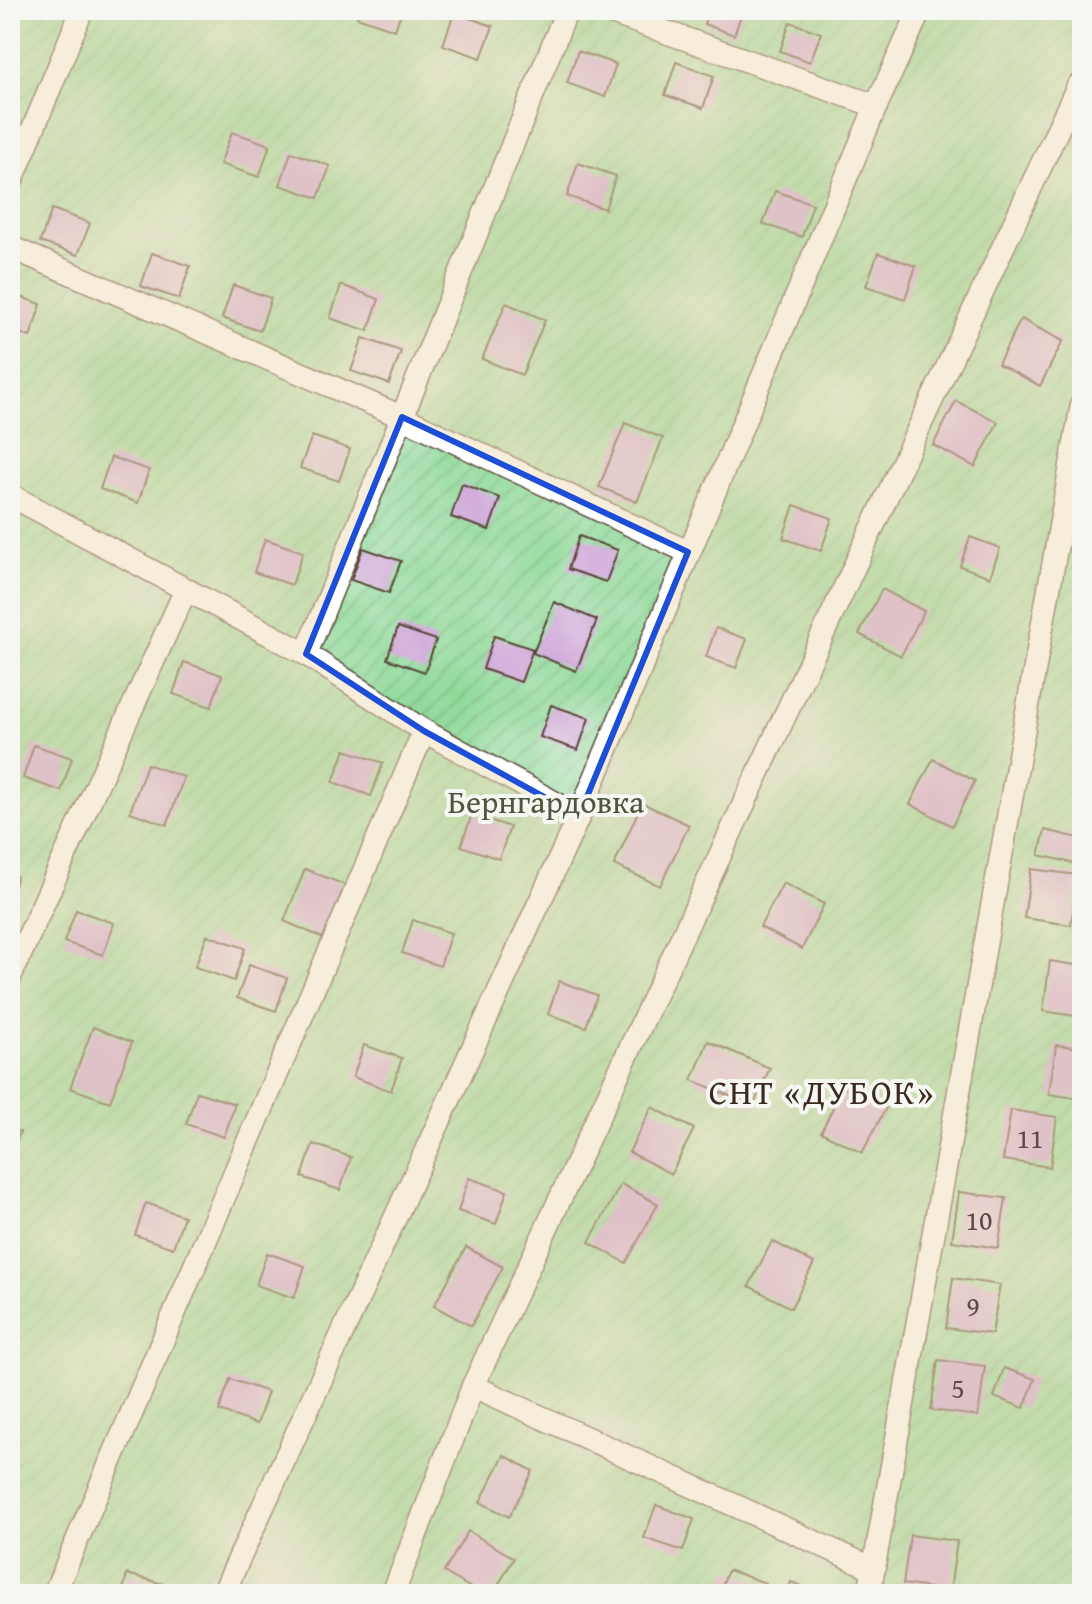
<svg xmlns="http://www.w3.org/2000/svg" width="1092" height="1604" viewBox="0 0 1092 1604" font-family="'Gentium Book Plus',serif">
<style>
.garden{fill:url(#garden-furrows);stroke:#64825a;stroke-width:2}
.building{fill:#ca9dd5}
.lines{fill:none;stroke-linecap:round;stroke-linejoin:round}
.street-casing{stroke:#564536;stroke-width:25}
.street{stroke:#fff;stroke-width:22}
.marked{fill:none;stroke:#1d4ed8;stroke-width:6;stroke-linejoin:round}
.labels{text-anchor:middle;stroke-width:8;stroke-linejoin:round;paint-order:stroke}
.number-label{font-size:28px;fill:#5f474c}
.park-label{font-size:32px;fill:#50563c;stroke:#f6f6f2}
.neighbourhood-label{font-size:34px;letter-spacing:2px;fill:#3b2a1e;stroke:#f6f6f2}
</style>
<defs>
<pattern id="garden-furrows" width="10" height="10" patternUnits="userSpaceOnUse" patternTransform="scale(2)"><rect width="10" height="10" fill="#8dd997"/><path d="M-1 1l2-2M0 10L10 0M9 11l2-2" fill="none" stroke="#7bba82"/></pattern>
</defs>
<rect width="100%" height="100%" fill="#f6f6f2"/>
<filter id="ink" filterUnits="userSpaceOnUse"><feTurbulence type="fractalNoise" baseFrequency=".0125" numOctaves="2"/><feDisplacementMap in="SourceGraphic" scale="16" xChannelSelector="R" yChannelSelector="G"/><feConvolveMatrix kernelMatrix="1 2 1 2 8 2 1 2 1" color-interpolation-filters="sRGB"/></filter>
<filter id="wash" filterUnits="userSpaceOnUse"><feTurbulence type="fractalNoise" baseFrequency=".006" numOctaves="4" result="noise"/><feDisplacementMap in="SourceGraphic" scale="32" xChannelSelector="R" yChannelSelector="G"/><feGaussianBlur stdDeviation="1.8" result="paint"/><feColorMatrix in="noise" values="0 0 0 0 0 0 0 0 0 0 0 0 0 0 0 0 0 1.4 0 .05"/><feComposite in="paint" operator="in"/></filter>
<g filter="url(#wash)">
<rect width="100%" height="100%" fill="#f0debe"/>
<rect class="garden" x="10" y="10" width="1072" height="1584"/>
<g id="blocks">
<g class="building">
<polygon points="359,10 402,10 395,30 357,17"/>
<polygon points="709,10 743,10 734,35 704,24"/>
<polygon points="454,13 493,26 481,58 443,45"/>
<polygon points="790,22 821,33 810,62 780,51"/>
<polygon points="578,51 616,64 605,97 567,83"/>
<polygon points="676,62 714,76 703,108 665,95"/>
<polygon points="232,132 270,145 259,177 220,164"/>
<polygon points="291,152 330,166 318,198 280,185"/>
<polygon points="578,163 616,176 605,209 567,196"/>
<polygon points="775,191 813,204 802,237 763,224"/>
<polygon points="52,209 90,223 78,255 40,242"/>
<polygon points="152,253 190,266 179,299 141,286"/>
<polygon points="878,253 916,266 905,299 866,286"/>
<polygon points="233,285 271,298 260,331 222,318"/>
<polygon points="341,285 379,299 368,331 330,318"/>
<polygon points="10,293 41,304 30,337 10,330"/>
<polygon points="506,303 545,320 522,375 482,359"/>
<polygon points="1021,319 1063,341 1040,386 998,364"/>
<polygon points="363,338 401,351 389,384 351,371"/>
<polygon points="956,401 998,422 975,467 933,445"/>
<polygon points="625,423 663,438 637,502 599,487"/>
<polygon points="312,436 350,449 339,481 300,468"/>
<polygon points="111,457 149,470 138,503 100,489"/>
<polygon points="462,484 500,498 489,530 451,517"/>
<polygon points="794,505 832,518 821,551 783,538"/>
<polygon points="579,536 618,550 606,582 568,569"/>
<polygon points="970,537 1000,548 990,577 960,566"/>
<polygon points="265,539 303,552 292,585 254,572"/>
<polygon points="363,548 401,561 389,593 351,580"/>
<polygon points="882,589 924,611 901,656 859,634"/>
<polygon points="554,602 597,620 576,671 533,653"/>
<polygon points="398,627 436,640 425,672 387,659"/>
<polygon points="716,628 747,639 736,668 706,657"/>
<polygon points="494,636 533,649 521,682 483,669"/>
<polygon points="184,662 222,675 211,707 173,694"/>
<polygon points="551,705 589,718 578,750 540,737"/>
<polygon points="34,745 72,758 61,791 23,778"/>
<polygon points="345,750 383,763 371,796 333,782"/>
<polygon points="933,759 975,781 952,826 910,804"/>
<polygon points="147,764 184,777 167,825 130,812"/>
<polygon points="642,803 689,825 660,886 614,865"/>
<polygon points="472,814 510,827 499,859 461,846"/>
<polygon points="1045,830 1079,838 1081,865 1039,855"/>
<polygon points="305,869 345,885 323,938 284,921"/>
<polygon points="1031,869 1078,875 1071,925 1024,918"/>
<polygon points="10,874 17,877 10,897"/>
<polygon points="783,883 824,904 802,949 760,927"/>
<polygon points="76,910 114,923 103,955 64,942"/>
<polygon points="413,920 451,933 440,966 402,953"/>
<polygon points="207,935 245,948 234,981 195,967"/>
<polygon points="1050,961 1082,966 1082,1017 1043,1011"/>
<polygon points="249,965 287,978 276,1011 237,998"/>
<polygon points="559,981 597,995 586,1027 548,1014"/>
<polygon points="93,1027 132,1042 110,1102 70,1088"/>
<polygon points="708,1041 770,1068 753,1106 692,1080"/>
<polygon points="364,1045 402,1058 391,1091 353,1077"/>
<polygon points="1056,1045 1082,1048 1082,1099 1049,1094"/>
<polygon points="843,1087 886,1108 862,1153 821,1132"/>
<polygon points="197,1092 235,1104 224,1137 186,1124"/>
<polygon points="652,1107 694,1129 671,1174 629,1152"/>
<polygon points="1011,1110 1057,1117 1050,1167 1003,1160"/>
<polygon points="10,1129 20,1132 10,1159"/>
<polygon points="313,1144 351,1157 340,1190 302,1177"/>
<polygon points="469,1178 507,1191 496,1224 458,1211"/>
<polygon points="621,1184 658,1204 626,1263 589,1242"/>
<polygon points="959,1192 1006,1198 998,1248 952,1241"/>
<polygon points="146,1203 184,1216 173,1248 135,1235"/>
<polygon points="772,1241 814,1263 791,1308 749,1286"/>
<polygon points="466,1247 503,1267 471,1326 434,1306"/>
<polygon points="267,1253 305,1266 294,1298 256,1285"/>
<polygon points="953,1278 1000,1285 992,1334 946,1328"/>
<polygon points="938,1360 985,1366 978,1416 931,1410"/>
<polygon points="1004,1368 1035,1379 1024,1408 994,1397"/>
<polygon points="230,1379 268,1392 257,1424 219,1411"/>
<polygon points="504,1455 533,1471 509,1517 480,1502"/>
<polygon points="656,1505 694,1519 683,1551 644,1538"/>
<polygon points="468,1531 514,1558 493,1594 481,1594 444,1572"/>
<polygon points="910,1535 957,1541 950,1591 903,1584"/>
<polygon points="728,1570 766,1583 762,1594 719,1594"/>
<polygon points="127,1574 196,1593 196,1594 122,1594"/>
<polygon points="791,1582 823,1594 787,1594"/>
</g>
</g>
</g>
<g filter="url(#ink)">
<use href="#blocks" fill-opacity="0" stroke="#564536" stroke-width="2"/>
<g class="lines">
<g class="street-casing">
<g id="street">
<polyline points="603,10 876,106"/>
<polyline points="10,185 82,10"/>
<polyline points="10,247 402,417 688,552"/>
<polyline points="10,495 306,654 424,731 579,816"/>
<polyline points="306,654 567,10"/>
<polyline points="10,977 186,589"/>
<polyline points="473,1386 874,1569"/>
<polyline points="54,1594 424,731"/>
<polyline points="223,1594 579,816 876,106 920,10"/>
<polyline points="393,1594 473,1386 1078,86 1082,83"/>
<polyline points="869,1594 1082,404"/>
</g>
</g>
<use href="#street" class="street"/>
</g>
</g>
<path d="M0 0H1092V1604H0ZM 402,417 L 688,552 L 579,816 L 424,731 L 306,654 Z" fill="#f0debe" fill-opacity=".55" fill-rule="evenodd"/>
<path class="marked" d="M 402,417 L 688,552 L 579,816 L 424,731 L 306,654 Z"/>
<g class="labels">
<g class="number-label">
<text x="1030" y="1148">11</text>
<text x="979" y="1230">10</text>
<text x="973" y="1316">9</text>
<text x="958" y="1398">5</text>
</g>
<g class="park-label">
<text x="546" y="813">Бернгардовка</text>
</g>
<g class="neighbourhood-label">
<text x="822" y="1104">СНТ «ДУБОК»</text>
</g>
</g>
<rect width="1092" height="1604" fill="none" stroke="#f6f6f2" stroke-width="40"/>
</svg>
